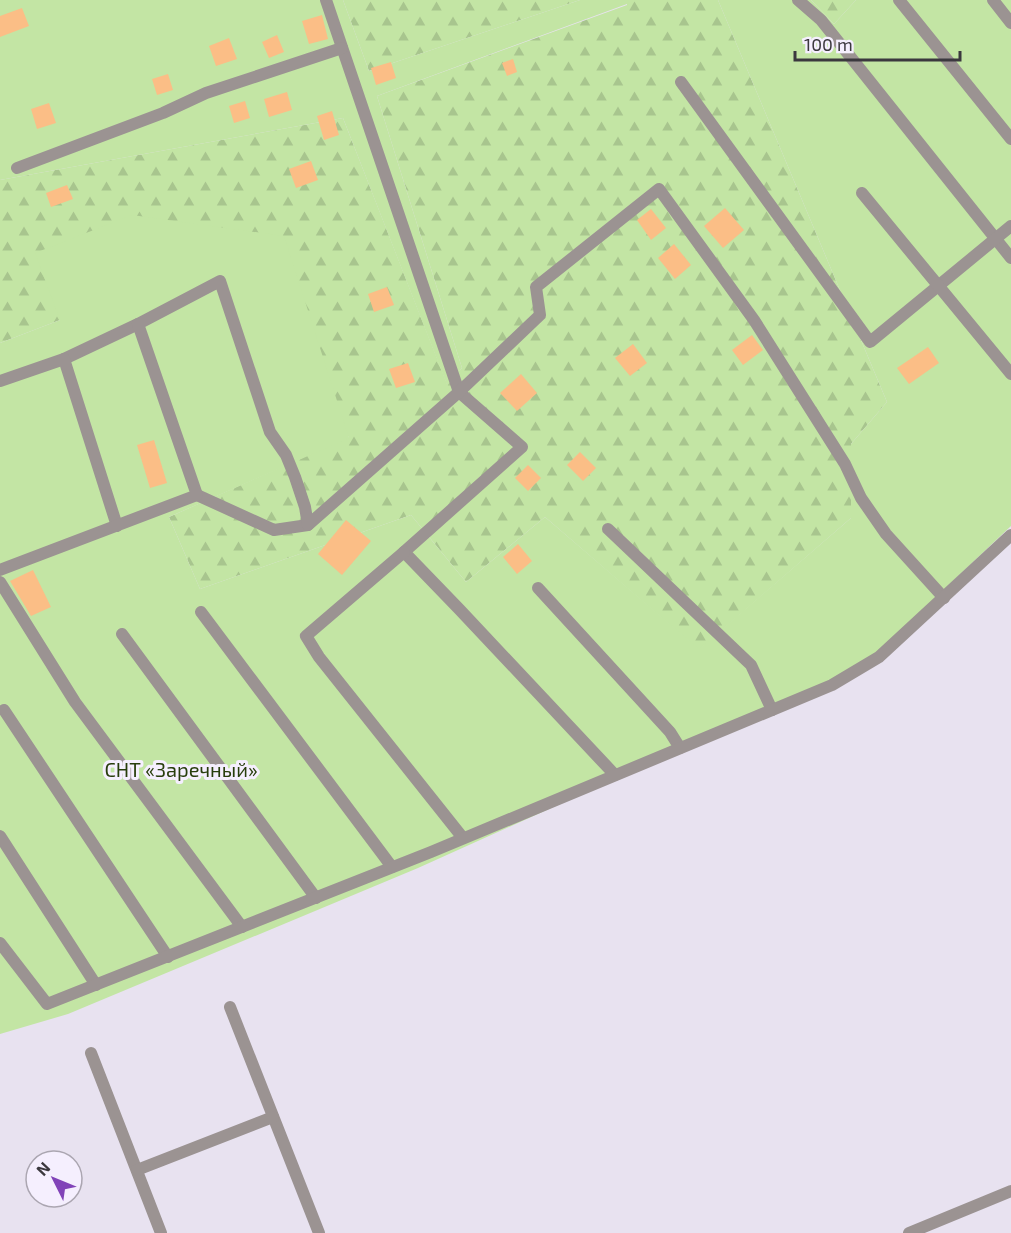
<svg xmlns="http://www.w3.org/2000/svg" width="1011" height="1233" viewBox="0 0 1011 1233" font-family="'Exo 2',sans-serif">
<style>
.forest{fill:url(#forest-firs)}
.garden{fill:#c3e5a4}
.building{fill:#fbbe86}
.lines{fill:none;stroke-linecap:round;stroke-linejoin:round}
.minor{stroke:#9b9392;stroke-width:12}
.labels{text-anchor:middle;stroke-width:6;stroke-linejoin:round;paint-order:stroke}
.park-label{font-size:20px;fill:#283e0c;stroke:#f5effe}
</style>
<defs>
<pattern id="forest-firs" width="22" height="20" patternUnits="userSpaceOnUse" patternTransform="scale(1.5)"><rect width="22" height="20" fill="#c3e5a4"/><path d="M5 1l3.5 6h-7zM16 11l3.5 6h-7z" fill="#a8c58e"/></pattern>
</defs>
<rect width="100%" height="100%" fill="#e8e2f0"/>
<g class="forest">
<polygon points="343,0 580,0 369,71"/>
<polygon points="627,0 718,0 887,402 851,444 851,518 699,650 545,517 466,582 411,515 200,589 169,517 349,437 60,320 0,343 0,180 343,118 447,384 462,368 377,96 627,5"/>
<polygon points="811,0 856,0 834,24"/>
</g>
<g class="garden">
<polygon points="0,0 343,0 369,71 580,0 627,0 627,4 377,96 462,368 447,385 343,118 0,180"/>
<polygon points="718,0 811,0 834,24 856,0 1011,0 1011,526 860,669 418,868 68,1014 0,1034 0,343 60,320 35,253 132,215 284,236 349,438 169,517 200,589 411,515 466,582 545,517 699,649 851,518 851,444 887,402"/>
</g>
<g class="building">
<polygon points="22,8 29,26 0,37 0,16"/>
<polygon points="322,15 328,39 309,44 302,21"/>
<polygon points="277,35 284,52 269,58 262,42"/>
<polygon points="229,38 237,59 216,66 209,46"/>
<polygon points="513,59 517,72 507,76 502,63"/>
<polygon points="391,62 396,78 376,85 371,68"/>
<polygon points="168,74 173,90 157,95 152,79"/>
<polygon points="287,92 292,110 269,117 264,99"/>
<polygon points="245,101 250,118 234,123 229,106"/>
<polygon points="49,103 56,123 37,129 31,109"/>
<polygon points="332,111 339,135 324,140 317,116"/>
<polygon points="311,161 318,180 296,188 289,169"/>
<polygon points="67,185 73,199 51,207 46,193"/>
<polygon points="725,208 744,230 723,248 704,226"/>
<polygon points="651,209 666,228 651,240 637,220"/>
<polygon points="674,244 691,265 675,279 658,258"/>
<polygon points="387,287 394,305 374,312 368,294"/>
<polygon points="752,335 763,350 743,365 732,350"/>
<polygon points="633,344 647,363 630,376 615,358"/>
<polygon points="928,347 939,363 909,384 897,368"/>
<polygon points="408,363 415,382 396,388 389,369"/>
<polygon points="521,374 537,393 517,411 500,393"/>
<polygon points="154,440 167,483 150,488 137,445"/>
<polygon points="580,452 596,468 583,481 567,465"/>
<polygon points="528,465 541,478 528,491 515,478"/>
<polygon points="346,520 371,541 342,575 318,554"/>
<polygon points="518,544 532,561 517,574 503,557"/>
<polygon points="33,570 51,607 31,616 10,581"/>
</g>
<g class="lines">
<g class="minor">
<polyline points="326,0 459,392 522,447 404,552 460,610 615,775"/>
<polyline points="798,0 821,20 1011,258"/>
<polyline points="899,0 1011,139"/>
<polyline points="993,0 1011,23"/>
<polyline points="681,82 870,342 1011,226"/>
<polyline points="17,168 163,113 206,93 342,48"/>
<polyline points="862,193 1011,374"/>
<polyline points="64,359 138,324"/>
<polyline points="0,381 64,359 117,526"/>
<polyline points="197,495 274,530 308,525"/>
<polyline points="608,529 751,665 772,710"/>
<polyline points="404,552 306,636 319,657 463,838"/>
<polyline points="0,570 197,495 138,324 220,281 270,432 286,455 295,477 305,507 308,525 459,392 540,315 536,287 659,189 754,320 845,464 861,498 886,534 944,598"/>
<polyline points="0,582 75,702 242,927"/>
<polyline points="538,588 670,732 680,748"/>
<polyline points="201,612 392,867"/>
<polyline points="122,634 316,898"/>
<polyline points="4,710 168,957"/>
<polyline points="0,836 96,985"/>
<polyline points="0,943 47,1004 431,852 832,685 879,657 1011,535"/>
<polyline points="230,1007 319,1233"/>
<polyline points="91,1053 161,1233"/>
<polyline points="137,1170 273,1117"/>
<polyline points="909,1233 1011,1191"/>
</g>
</g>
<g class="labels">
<g class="park-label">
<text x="181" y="777">СНТ «Заречный»</text>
</g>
</g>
<g transform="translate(54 1179) rotate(313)"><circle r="28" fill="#f5effe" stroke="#aba6b1" stroke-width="1.5"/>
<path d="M0-4.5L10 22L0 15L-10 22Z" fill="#8143b8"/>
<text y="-9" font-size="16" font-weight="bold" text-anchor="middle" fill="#3b383e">N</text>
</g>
<path d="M795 51v9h165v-9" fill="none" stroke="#3b383e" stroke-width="3"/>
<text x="804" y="51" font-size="18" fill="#3b383e" stroke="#f5effe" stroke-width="4.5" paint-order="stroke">100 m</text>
</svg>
